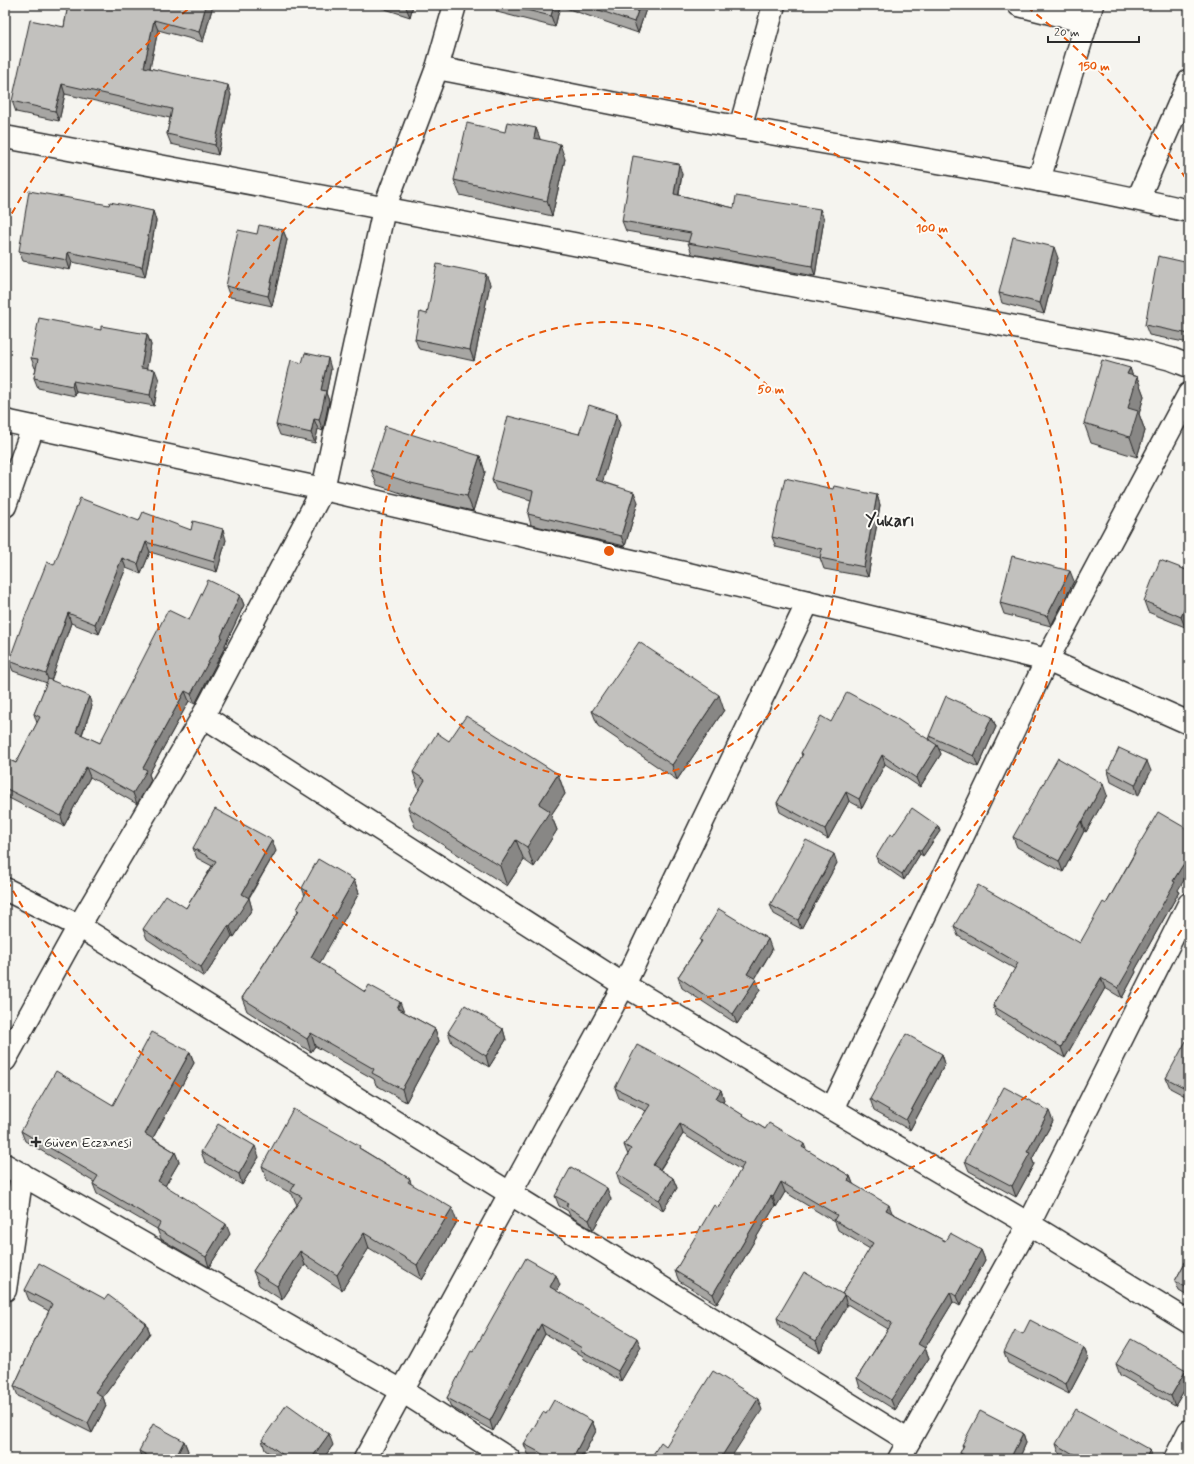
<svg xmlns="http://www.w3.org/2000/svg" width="1194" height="1464" viewBox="0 0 1194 1464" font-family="Mynerve,sans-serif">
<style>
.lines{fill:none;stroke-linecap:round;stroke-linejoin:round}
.minor-casing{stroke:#2b2b2b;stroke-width:25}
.minor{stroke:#fdfcf7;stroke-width:22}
.wall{fill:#a7a6a3;stroke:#2b2b2b}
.shaded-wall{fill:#888785;stroke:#2b2b2b}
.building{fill:#c2c1be;stroke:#2b2b2b}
.ring{fill:none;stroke:#e8590c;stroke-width:2;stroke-dasharray:7 5}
.poi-dot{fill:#2b2b2b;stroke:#fdfcf7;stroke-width:1.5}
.labels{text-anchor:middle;stroke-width:4;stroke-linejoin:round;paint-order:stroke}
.poi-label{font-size:13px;fill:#2b2b2b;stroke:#fdfcf7;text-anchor:start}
.district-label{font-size:17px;font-weight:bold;fill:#2b2b2b;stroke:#fdfcf7}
.centre{fill:#e8590c;stroke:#fdfcf7;stroke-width:2}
.ring-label{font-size:12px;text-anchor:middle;font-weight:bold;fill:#e8590c;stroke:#fdfcf7;stroke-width:4;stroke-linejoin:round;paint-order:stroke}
</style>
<rect width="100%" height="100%" fill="#f5f4ef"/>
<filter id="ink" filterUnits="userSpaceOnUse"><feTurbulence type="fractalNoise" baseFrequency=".025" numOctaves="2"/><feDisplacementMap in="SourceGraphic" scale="8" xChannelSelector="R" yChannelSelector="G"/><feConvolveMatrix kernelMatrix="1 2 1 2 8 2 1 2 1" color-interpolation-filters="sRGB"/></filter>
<g filter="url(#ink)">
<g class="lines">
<g class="minor-casing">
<g id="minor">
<polyline points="1019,5 1087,22"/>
<path d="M 437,68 C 539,88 641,110 743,128 C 892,155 1042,177 1189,211"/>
<polyline points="740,128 774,5"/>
<polyline points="5,137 1132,349 1171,359 1189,366"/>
<polyline points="1039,180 1092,5"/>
<polyline points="1138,199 1189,81"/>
<polyline points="5,421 323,489 808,602 1047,660 1189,723"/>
<polyline points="5,506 33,427"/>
<polyline points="203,716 624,985 832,1109 1029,1224 1189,1322"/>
<polyline points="5,889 79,926 909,1441"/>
<polyline points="5,1060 79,926 203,716 323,489 384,209 437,68 455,5"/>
<polyline points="832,1109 1047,660 1189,394"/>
<polyline points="5,1165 402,1391 509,1459"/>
<polyline points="5,1290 22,1174"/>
<polyline points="365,1459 624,985 808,602"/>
<polyline points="899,1459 1029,1224 1189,904"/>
<polyline points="1175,1459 1189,1431"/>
</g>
</g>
<use href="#minor" class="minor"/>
</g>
<g class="wall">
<polygon points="68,5 213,5 203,42 158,30 150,68 231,95 218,155 171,144 167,134 170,118 65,94 59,121 16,112 12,101 64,27"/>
<polygon points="379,5 413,5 410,17 379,7"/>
<polygon points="494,5 646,5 647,6 638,33 560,6 555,27 497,12"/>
<polygon points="536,128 540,140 565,159 552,216 460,195 454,180 505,132"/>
<polygon points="682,174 679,195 734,208 824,219 815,276 692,254 688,243 689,242 626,231 622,221"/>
<polygon points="109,205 153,211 156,221 145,277 72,262 70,270 23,261 19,251"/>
<polygon points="283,230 287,240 272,306 230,297 226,286 257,234"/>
<polygon points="1058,258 1044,314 1002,303 999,293"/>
<polygon points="1189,263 1189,343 1149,335 1145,325"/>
<polygon points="490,284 474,361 419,349 415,339 427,314"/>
<polygon points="101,330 147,334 151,345 146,369 159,380 154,406 76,392 75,396 38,388 34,378 36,368 35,368 31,358"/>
<polygon points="1130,368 1132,375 1137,377 1144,396 1139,414 1145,431 1137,457 1091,443 1084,423"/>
<polygon points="331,369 326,393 329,401 323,431 318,429 315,443 280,435 276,425"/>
<polygon points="620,425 602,482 638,502 625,546 531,525 528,514 531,500 496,490 492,480 579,434"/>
<polygon points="480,456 485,472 473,511 416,498 377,485 371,470"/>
<polygon points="877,495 880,505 868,577 824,569 820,558 776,547 772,537"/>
<polygon points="139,521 191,530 226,540 217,572 150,552 141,574 126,568 99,634 71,623 51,680 92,706 82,735 100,743 189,620 240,595 244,605 225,645 225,647 195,704 189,701 149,774 151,780 137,804 90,777 64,826 5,796 5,758 16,763 37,723 34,714 47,683 13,671 9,661 54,565"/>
<polygon points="1189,571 1189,617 1185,627 1148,612 1144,601"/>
<polygon points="1074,581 1051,626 1004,614 1000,603"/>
<polygon points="724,710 677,780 598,726 592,711"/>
<polygon points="992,717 996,727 978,767 939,749 941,754 920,787 885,764 862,808 849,801 828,839 780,812 777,803 802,756 801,753 831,722 930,740 929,736"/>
<polygon points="449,741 558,774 565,794 551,815 557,830 534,867 524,860 507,886 415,827 408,808 419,790 413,772"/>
<polygon points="1108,771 1151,771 1138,796 1111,782"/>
<polygon points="1107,795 1086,832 1084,831 1063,872 1017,847 1013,837"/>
<polygon points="938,826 940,831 923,856 920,854 904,880 878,862 876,857"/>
<polygon points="193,848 276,851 249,898 252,909 234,937 232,936 204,977 147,939 143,929 186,908 212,866 197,858"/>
<polygon points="1134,853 1178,890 1179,892 1135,970 1136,972 1122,998 1105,988 1065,1058 996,1016 993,1006 1015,969 958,936 954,926 1080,943 1106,904 1134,854"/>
<polygon points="837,863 801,929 774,914 770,905"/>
<polygon points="354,880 359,893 319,963 365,992 404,1012 435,1029 439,1041 406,1102 376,1085 374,1079 315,1046 311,1052 247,1011 242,998 298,911 297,909 305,896 302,888"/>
<polygon points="700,940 772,950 755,979 756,979 760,990 737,1024 682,988 678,977 701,942"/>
<polygon points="503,1029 506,1040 489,1067 452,1043 448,1032"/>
<polygon points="1189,1043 1189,1098 1170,1088 1166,1078"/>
<polygon points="190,1052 194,1063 153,1138 175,1152 179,1162 165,1186 230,1234 209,1267 161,1239 157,1229 97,1194 93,1184 94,1182 25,1141 21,1131 113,1105"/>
<polygon points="942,1054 945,1064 910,1130 874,1110 870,1099"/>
<polygon points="615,1088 721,1090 724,1100 723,1103 765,1129 806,1150 850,1176 853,1184 892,1213 945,1241 981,1250 985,1260 960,1306 953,1302 925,1348 929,1358 895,1410 860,1388 857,1378 888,1329 847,1304 847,1306 820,1352 780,1328 777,1318 843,1295 842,1294 870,1249 838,1230 835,1222 785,1192 776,1207 775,1206 717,1304 679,1281 675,1271 718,1208 741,1170 683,1134 660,1170 673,1178 677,1188 663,1210 620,1184 617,1174 628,1155 624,1145 646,1111 619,1098"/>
<polygon points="1053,1121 1032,1159 1034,1164 1016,1197 969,1171 965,1161"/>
<polygon points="361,1149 410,1179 411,1184 457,1222 422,1280 369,1248 342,1290 305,1265 282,1300 259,1285 253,1271 297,1205 292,1194 267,1180 262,1166"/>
<polygon points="201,1152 259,1157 242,1185 205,1162"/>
<polygon points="555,1196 611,1199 593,1230 570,1216 568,1211 559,1206"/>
<polygon points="1189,1255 1189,1297 1179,1291 1175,1281"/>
<polygon points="560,1285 556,1291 641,1347 621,1381 584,1359 583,1356 545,1334 493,1431 451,1407 447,1398 473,1352"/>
<polygon points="25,1290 146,1323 150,1333 103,1397 106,1406 92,1433 18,1396 14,1386 49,1311 29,1300"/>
<polygon points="1023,1334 1084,1348 1088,1358 1069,1394 1008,1363 1004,1352"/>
<polygon points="1116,1364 1186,1370 1189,1378 1189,1382 1175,1406 1120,1375"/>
<polygon points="546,1414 592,1421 596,1431 583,1455 591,1459 537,1459 528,1454 524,1444"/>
<polygon points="1023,1433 1026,1443 1019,1459 962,1459 960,1453 963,1447 962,1445"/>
<polygon points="262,1440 333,1445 323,1459 278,1459 265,1450"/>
<polygon points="184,1441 188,1451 184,1459 142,1459 139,1451"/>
<polygon points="1056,1444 1150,1450 1153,1459 1067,1459 1060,1455"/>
</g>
<g class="shaded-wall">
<polygon points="206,5 213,5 203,42 199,32"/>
<polygon points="405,5 413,5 410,17"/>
<polygon points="554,5 559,5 560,6 555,27 551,16"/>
<polygon points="640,5 646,5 647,6 638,33 634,22"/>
<polygon points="154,20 158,30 148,77 144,67"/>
<polygon points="62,84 65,94 59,121 55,111"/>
<polygon points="228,85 231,95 218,155 215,145"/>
<polygon points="536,128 542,144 534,138"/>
<polygon points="560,144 565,159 552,216 547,201"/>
<polygon points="679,164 682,174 677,204 674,194"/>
<polygon points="820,209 824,219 815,276 812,266"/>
<polygon points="153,211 156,221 145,277 142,267"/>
<polygon points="283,230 287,240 272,306 268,296"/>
<polygon points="1054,247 1058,258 1044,314 1040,303"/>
<polygon points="68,252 72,262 70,270 67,260"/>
<polygon points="486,274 490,284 474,361 470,350"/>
<polygon points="147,334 151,345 145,378 141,368"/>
<polygon points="328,358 331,369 326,393 329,401 323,431 319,420 321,390"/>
<polygon points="1130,368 1135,383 1137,377 1144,396 1139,414 1145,431 1137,457 1130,437 1128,408 1127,374"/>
<polygon points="155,370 159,380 154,406 150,395"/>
<polygon points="73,381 76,392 75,396 72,386"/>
<polygon points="617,414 620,425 600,490 596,480"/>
<polygon points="314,419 318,429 315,443 311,433"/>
<polygon points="480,456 485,472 473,511 467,496"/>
<polygon points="634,492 638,502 625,546 621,536"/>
<polygon points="877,495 880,505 868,577 864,567"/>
<polygon points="223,529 226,540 217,572 214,562"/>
<polygon points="146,542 150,552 141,574 138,564"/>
<polygon points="122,558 126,568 99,634 95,624"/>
<polygon points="1070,571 1074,581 1051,626 1047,616"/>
<polygon points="240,595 244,605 225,645 225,647 195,704 191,694 221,636"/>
<polygon points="1189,598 1189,617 1185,627 1181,617"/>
<polygon points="68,613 71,623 50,684 46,674"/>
<polygon points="185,691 189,701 149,774 151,780 137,804 133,793 143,768"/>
<polygon points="719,695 724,710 677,780 672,765"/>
<polygon points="89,696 92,706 79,742 76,732"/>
<polygon points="992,717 996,727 978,767 974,756"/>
<polygon points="937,745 941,754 920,787 916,778"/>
<polygon points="882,755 885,764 862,808 859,799"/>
<polygon points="1147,761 1151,771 1138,796 1135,785"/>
<polygon points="86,767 90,777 64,826 61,816"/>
<polygon points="558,774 565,794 551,815 557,830 534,867 527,847 539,804"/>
<polygon points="1103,784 1107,795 1086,832 1082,822"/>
<polygon points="846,792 849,801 828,839 825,829"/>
<polygon points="1081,821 1084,831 1063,872 1059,861"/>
<polygon points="938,826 940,831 923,856 921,851"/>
<polygon points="272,840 276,851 247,900 249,898 252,909 234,937 230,927 242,894"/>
<polygon points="516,840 524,860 507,886 500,866"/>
<polygon points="918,849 920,854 904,880 902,874"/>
<polygon points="834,854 837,863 801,929 798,920"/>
<polygon points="1189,855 1189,872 1178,890 1179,892 1135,970 1136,972 1122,998 1118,988 1131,961 1173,881"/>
<polygon points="354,880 359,893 316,970 311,957"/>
<polygon points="228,926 232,936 204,977 201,967"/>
<polygon points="768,939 772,950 751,984 747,974"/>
<polygon points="1101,978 1105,988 1065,1058 1061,1047"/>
<polygon points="756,979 760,990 737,1024 733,1014"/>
<polygon points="400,1002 405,1015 397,1008"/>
<polygon points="435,1029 439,1041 406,1102 402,1089"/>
<polygon points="503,1029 506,1040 489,1067 486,1056"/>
<polygon points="311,1033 315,1046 311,1052 307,1039"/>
<polygon points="190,1052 194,1063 149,1145 145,1134"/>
<polygon points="942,1054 945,1064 910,1130 906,1120"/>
<polygon points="721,1090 724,1100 719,1108 716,1098"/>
<polygon points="1049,1111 1053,1121 1032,1159 1034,1164 1016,1197 1012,1186 1027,1152"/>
<polygon points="680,1124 683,1134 656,1175 653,1165"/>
<polygon points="804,1144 808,1154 802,1147"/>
<polygon points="255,1146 259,1157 242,1185 239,1174"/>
<polygon points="175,1152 179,1162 162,1191 158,1181"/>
<polygon points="850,1176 854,1186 848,1181"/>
<polygon points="673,1178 677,1188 663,1210 659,1200"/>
<polygon points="781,1182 785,1192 776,1207 773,1197"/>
<polygon points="607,1188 611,1199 593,1230 589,1220"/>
<polygon points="771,1196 775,1206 717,1304 713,1294"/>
<polygon points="889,1205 893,1215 886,1210"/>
<polygon points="452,1208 457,1222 422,1280 417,1265"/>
<polygon points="226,1224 230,1234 209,1267 206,1257"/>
<polygon points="364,1233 369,1248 342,1290 337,1275"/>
<polygon points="981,1250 985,1260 960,1306 956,1296"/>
<polygon points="300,1251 305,1265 282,1300 277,1286"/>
<polygon points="556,1275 560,1285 553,1297 550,1287"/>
<polygon points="950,1292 953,1302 925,1348 929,1358 895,1410 891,1400 918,1344"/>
<polygon points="844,1295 847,1306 820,1352 816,1341"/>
<polygon points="146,1323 150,1333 103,1397 106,1406 92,1433 88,1423 95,1392"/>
<polygon points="541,1324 545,1334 493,1431 490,1421"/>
<polygon points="637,1338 641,1347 621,1381 618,1371"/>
<polygon points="1084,1348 1088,1358 1069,1394 1066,1384"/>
<polygon points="1186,1370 1189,1378 1189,1382 1175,1406 1171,1396"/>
<polygon points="758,1399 762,1410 730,1459 720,1459"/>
<polygon points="592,1421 596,1431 581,1459 572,1459"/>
<polygon points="1023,1433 1026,1443 1019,1459 1010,1459"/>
<polygon points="329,1434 333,1445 323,1459 311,1459"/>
<polygon points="184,1441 188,1451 184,1459 175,1459"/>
<polygon points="1150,1450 1153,1459 1145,1459"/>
</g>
<g class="building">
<polygon points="68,5 206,5 199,32 154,20 144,67 228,85 215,145 167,134 172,109 62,84 55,111 12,101 30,20 64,27"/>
<polygon points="506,5 554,5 551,16"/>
<polygon points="584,5 640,5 634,22"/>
<polygon points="507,122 536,128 534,138 560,144 547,201 454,180 467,123 505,132"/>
<polygon points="633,156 679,164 674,194 734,208 736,196 820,209 812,266 688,243 691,233 622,221"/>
<polygon points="29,191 109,205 110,202 153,211 142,267 68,252 67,260 19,251"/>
<polygon points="259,225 283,230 268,296 226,286 238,230 257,234"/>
<polygon points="1013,237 1054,247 1040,303 999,293"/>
<polygon points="1158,256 1189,263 1189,334 1145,325"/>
<polygon points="437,264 486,274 470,350 415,339 420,312 427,314"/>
<polygon points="39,318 101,330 101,326 147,334 141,368 155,370 150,395 73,381 72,386 34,378 38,359 31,358"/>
<polygon points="305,353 328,358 321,390 326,391 321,413 319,420 314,419 311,433 276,425 291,360 302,363"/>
<polygon points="1102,360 1130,368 1127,374 1137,377 1128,408 1138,411 1130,437 1084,423"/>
<polygon points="589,405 617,414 596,480 634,492 621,536 528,514 533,491 492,480 508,416 579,434"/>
<polygon points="385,426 480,456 467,496 411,483 371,470"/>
<polygon points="785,478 833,489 834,486 877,495 864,567 820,558 822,549 772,537"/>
<polygon points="80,498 139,521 143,512 191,530 193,521 223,529 214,562 146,542 138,564 122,558 95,624 68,613 46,674 9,661 25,617 47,562 54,565"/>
<polygon points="1012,556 1070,571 1047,616 1000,603"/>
<polygon points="1160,560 1189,571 1189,598 1181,617 1144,601"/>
<polygon points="208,580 240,595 221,636 222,637 191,694 185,691 143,768 147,770 133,793 86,767 61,816 5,788 5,758 16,763 40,717 34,714 48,679 89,696 76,732 100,743 168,610 189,620"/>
<polygon points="639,642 719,695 672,765 592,711"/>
<polygon points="847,692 897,719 937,745 916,778 882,755 859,799 846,792 825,829 777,803 803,754 801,753 821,716 831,722"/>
<polygon points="946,696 992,717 974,756 929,736"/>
<polygon points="466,716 558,774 539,804 550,811 527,847 516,840 500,866 408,808 425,780 413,772 437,733 449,741"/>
<polygon points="1119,748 1147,761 1135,785 1108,771"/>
<polygon points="1058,758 1103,784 1082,822 1081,821 1059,861 1013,837"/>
<polygon points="912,808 938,826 921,851 918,849 902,874 876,857 890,834 893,836"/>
<polygon points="215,809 272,840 242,894 249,898 230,927 228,926 201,967 143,929 166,895 186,908 216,861 193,848"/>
<polygon points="1158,812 1189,830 1189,855 1173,881 1175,882 1131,961 1133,962 1118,988 1101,978 1061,1047 993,1006 1018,963 954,926 978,885 1080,943 1103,902 1106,904 1135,853 1134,853"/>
<polygon points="806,840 834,854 798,920 770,905"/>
<polygon points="318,859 354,880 311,957 365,992 369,985 400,1002 397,1008 435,1029 402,1089 372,1073 374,1069 311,1033 307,1039 242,998 299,910 297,909 307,891 302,888"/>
<polygon points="719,909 768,939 747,974 756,979 733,1014 678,977 702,941 700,940"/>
<polygon points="465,1005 503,1029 486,1056 448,1032"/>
<polygon points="152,1032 190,1052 145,1134 175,1152 158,1181 226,1224 206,1257 157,1229 160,1223 93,1184 98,1176 21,1131 56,1071 113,1105"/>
<polygon points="906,1034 942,1054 906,1120 870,1099"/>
<polygon points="1186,1041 1189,1043 1189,1090 1166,1078"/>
<polygon points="637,1045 678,1066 679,1065 721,1090 716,1098 765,1129 769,1123 804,1144 802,1147 850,1176 848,1181 889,1205 886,1210 945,1241 950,1233 981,1250 956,1296 950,1292 918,1344 925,1348 891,1400 857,1378 892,1323 842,1294 873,1243 834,1220 837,1215 781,1182 773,1197 771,1196 713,1294 675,1271 714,1205 718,1208 744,1164 680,1124 653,1165 673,1178 659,1200 617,1174 631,1149 624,1145 650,1105 615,1088"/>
<polygon points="1004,1087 1049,1111 1027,1152 1030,1153 1012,1186 965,1161"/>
<polygon points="293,1109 360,1146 359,1148 410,1179 408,1182 452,1208 417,1265 364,1233 337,1275 300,1251 277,1286 253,1271 302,1197 291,1191 295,1184 262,1166"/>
<polygon points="218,1124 255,1146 239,1174 201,1152"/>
<polygon points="571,1167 607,1188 589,1220 566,1206 568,1203 555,1196"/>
<polygon points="1189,1255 1189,1289 1175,1281"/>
<polygon points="526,1258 556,1275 550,1287 637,1338 618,1371 580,1350 582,1348 541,1324 490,1421 447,1398 471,1351 473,1352"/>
<polygon points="39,1263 105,1299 108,1295 146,1323 95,1392 102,1396 88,1423 14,1386 52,1304 25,1290"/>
<polygon points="804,1272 844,1295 816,1341 777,1318"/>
<polygon points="1030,1320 1084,1348 1066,1384 1004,1352 1015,1330 1023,1334"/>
<polygon points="1131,1339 1186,1370 1171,1396 1116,1364"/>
<polygon points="713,1371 758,1399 720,1459 650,1459 661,1442 666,1446"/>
<polygon points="554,1400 592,1421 572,1459 552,1459 524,1444 543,1412 546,1414"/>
<polygon points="287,1404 329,1434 311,1459 289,1459 262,1440"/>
<polygon points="1076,1409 1150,1450 1145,1459 1082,1459 1056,1444"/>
<polygon points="980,1411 1023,1433 1010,1459 973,1459 960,1453 964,1445 962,1445"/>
<polygon points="153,1424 184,1441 175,1459 154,1459 139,1451"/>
<polygon points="582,1454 591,1459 579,1459"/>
</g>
</g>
<g class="ring">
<circle cx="609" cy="551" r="229"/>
<circle cx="609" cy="551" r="457"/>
<path d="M1188 920A686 686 0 0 1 6 878M6 224A686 686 0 0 1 191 7M1027 7A686 686 0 0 1 1188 182"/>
</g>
<path class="poi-dot" d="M34 1136h4v4h4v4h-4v4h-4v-4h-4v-4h4z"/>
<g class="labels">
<g class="poi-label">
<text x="44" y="1147">Güven Eczanesi</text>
</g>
<g class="district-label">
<text x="890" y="526">Yukarı</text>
</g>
</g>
<circle cx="609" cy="551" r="6" class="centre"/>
<g class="ring-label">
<text x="1094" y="70">150 m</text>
<text x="932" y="232">100 m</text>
<text x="771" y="393">50 m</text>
</g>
<rect width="1194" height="1464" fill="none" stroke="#fdfcf7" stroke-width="20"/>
<rect x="10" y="10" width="1174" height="1444" fill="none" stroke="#2b2b2b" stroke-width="1.5" filter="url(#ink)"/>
<path d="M1048 36v6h91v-6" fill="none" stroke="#2b2b2b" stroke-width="2"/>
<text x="1054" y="36" font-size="12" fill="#2b2b2b" stroke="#fdfcf7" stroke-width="3" paint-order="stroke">20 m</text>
</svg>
